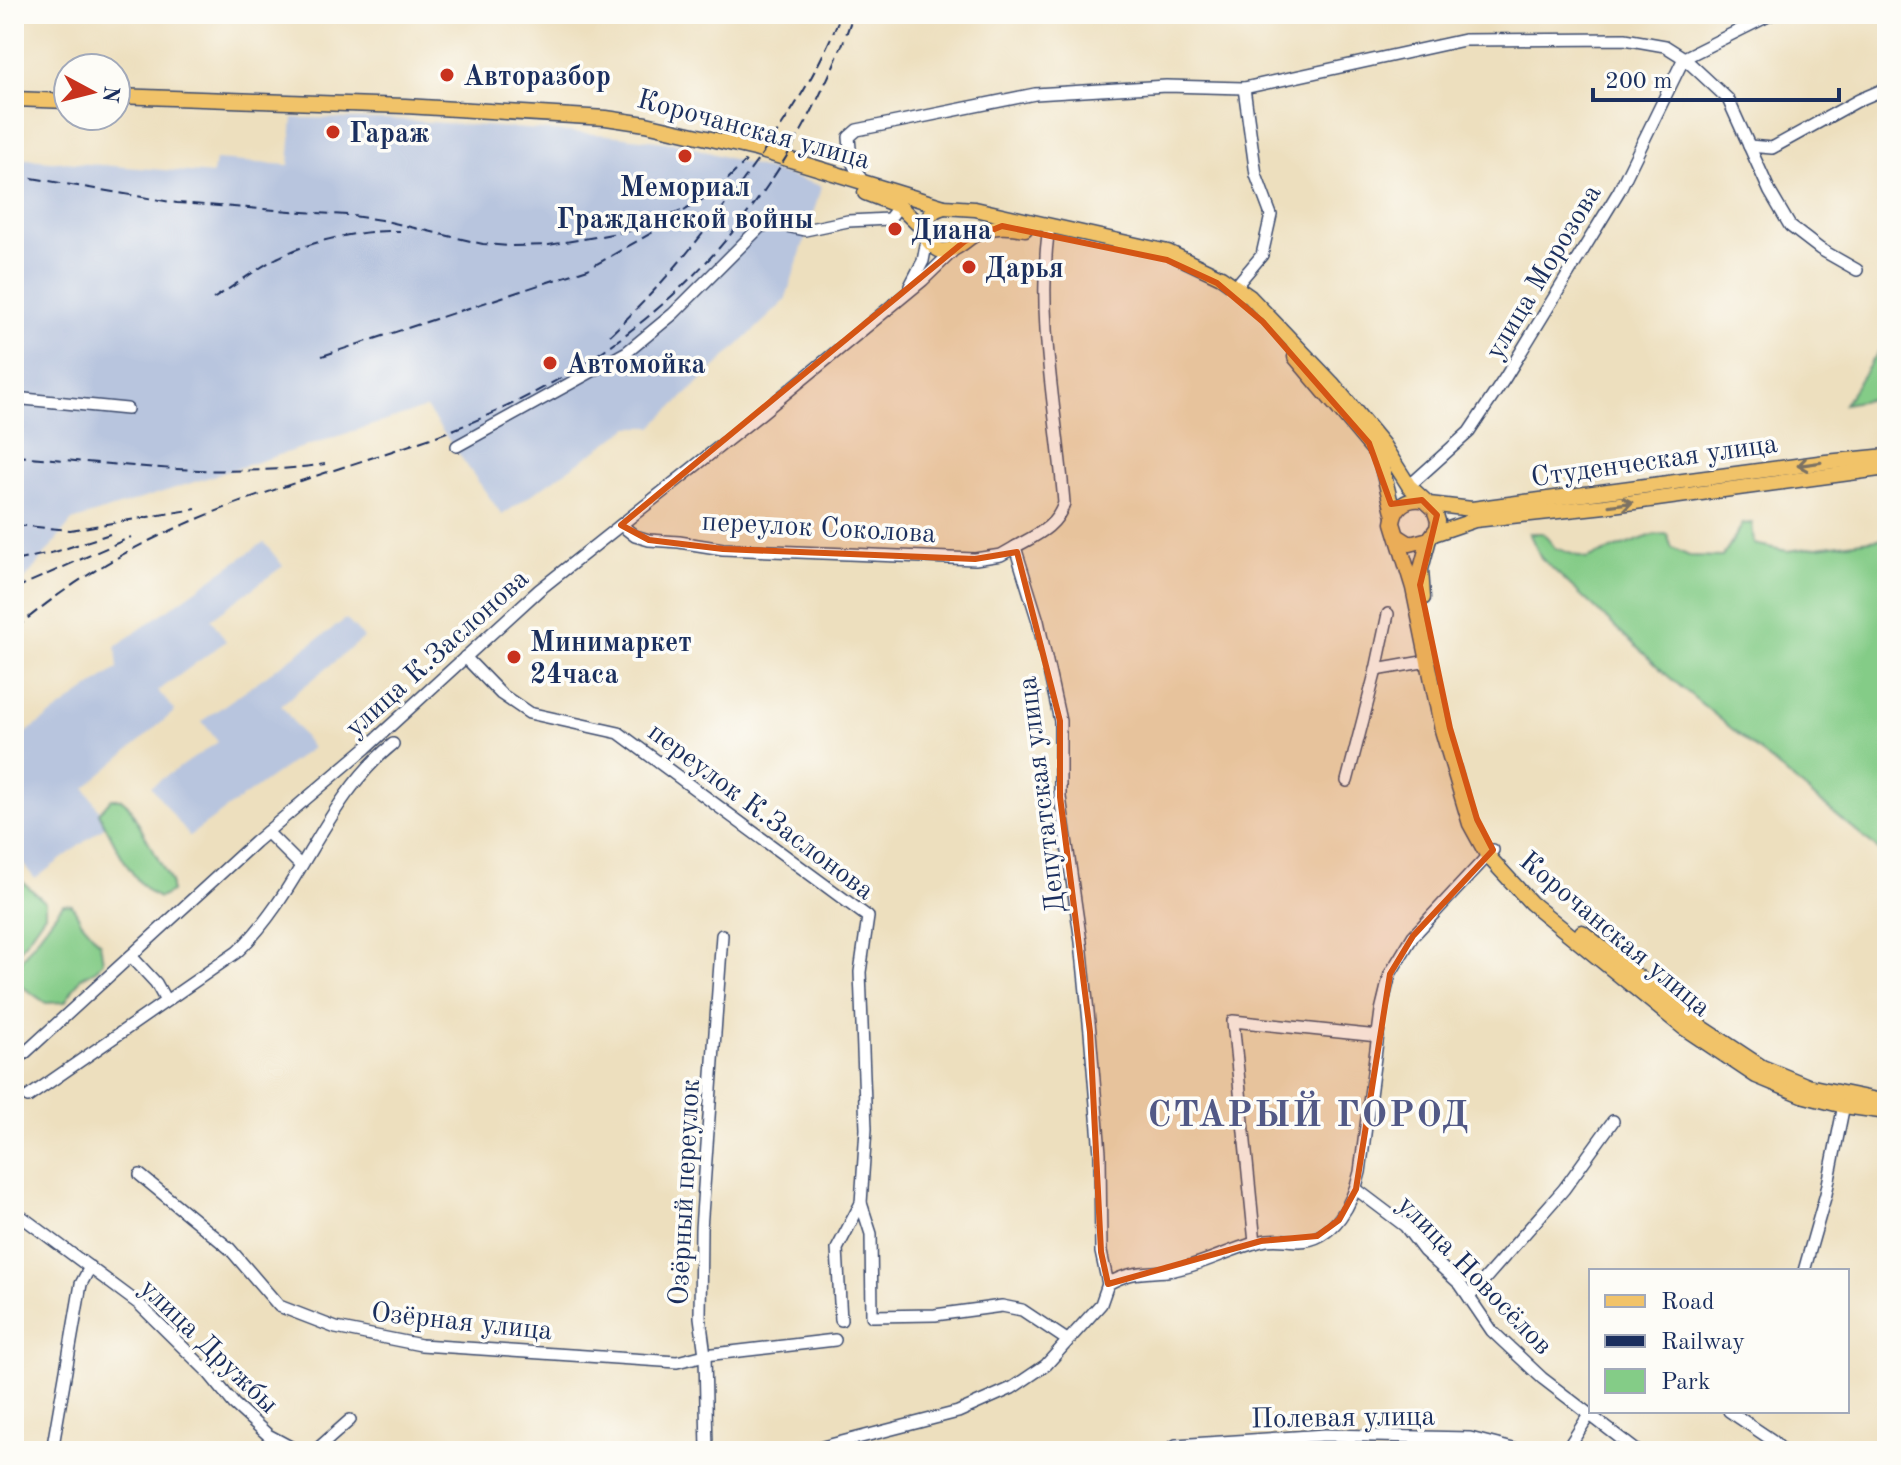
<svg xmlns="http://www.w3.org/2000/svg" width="1901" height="1465" viewBox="0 0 1901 1465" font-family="'Old Standard TT',serif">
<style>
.industrial{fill:#b8c5de}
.green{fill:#84cc87;stroke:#507e72;stroke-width:2}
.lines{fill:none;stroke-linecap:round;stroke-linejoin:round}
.minor-casing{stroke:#3a496c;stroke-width:14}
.major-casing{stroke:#3a496c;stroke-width:17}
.minor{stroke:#fff;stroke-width:11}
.major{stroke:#f1c369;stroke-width:14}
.rail{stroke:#1b2f5e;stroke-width:2;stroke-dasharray:12 6;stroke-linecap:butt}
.oneway{stroke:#7b7263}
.marked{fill:#d45514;fill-opacity:0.2;stroke:#d45514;stroke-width:6;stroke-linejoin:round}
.poi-dot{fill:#c8321e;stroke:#fdfcf7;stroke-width:3}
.labels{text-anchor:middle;stroke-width:7;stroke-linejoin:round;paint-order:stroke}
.poi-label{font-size:28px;font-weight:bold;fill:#1b2f5e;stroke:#fdfcf7;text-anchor:start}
.street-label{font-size:28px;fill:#1b2f5e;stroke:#fdfcf7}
.district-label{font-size:36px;font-weight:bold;letter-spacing:2px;fill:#525986;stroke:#fdfcf7}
</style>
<rect width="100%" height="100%" fill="#fdfcf7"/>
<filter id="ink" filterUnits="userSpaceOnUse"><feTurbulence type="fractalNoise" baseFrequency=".0125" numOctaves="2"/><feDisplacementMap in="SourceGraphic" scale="16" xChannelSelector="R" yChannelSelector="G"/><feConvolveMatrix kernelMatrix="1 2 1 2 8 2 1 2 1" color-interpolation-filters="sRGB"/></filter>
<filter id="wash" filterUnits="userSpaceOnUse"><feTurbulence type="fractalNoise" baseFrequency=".006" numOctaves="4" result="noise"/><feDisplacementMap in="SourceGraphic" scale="32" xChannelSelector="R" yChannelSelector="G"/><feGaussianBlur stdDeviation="1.8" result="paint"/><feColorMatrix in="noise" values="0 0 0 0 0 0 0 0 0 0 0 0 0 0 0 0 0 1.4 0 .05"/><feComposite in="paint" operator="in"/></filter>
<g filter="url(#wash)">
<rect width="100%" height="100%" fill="#eddfbe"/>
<g class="industrial">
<polygon points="293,118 389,119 609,135 681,144 822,186 785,301 652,427 630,427 502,515 426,408 72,521 14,593 14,158 213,174 215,160 289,165"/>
<polygon points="264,542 283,566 211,619 226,641 158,691 175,711 85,788 108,824 35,879 14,852 14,741 118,668 116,646"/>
<polygon points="346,619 364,638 281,705 312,748 189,836 151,786 218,742 202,721"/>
</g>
<g class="green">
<polygon points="1887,339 1887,396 1844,404"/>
<polygon points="1752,523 1754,544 1787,551 1887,538 1887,857 1668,676 1541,558 1529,533 1543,533 1555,548 1586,559 1653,535 1667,534 1672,548 1689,556 1722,557 1743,524"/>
<path d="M 111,799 L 121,799 L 128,805 L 171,882 L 171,892 L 159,898 C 133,886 112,838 99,813 Z"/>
<polygon points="14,874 45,902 45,914 14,958"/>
<polygon points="63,904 72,905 81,921 100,943 103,961 97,969 81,978 65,1002 46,1003 14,981 18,964"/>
</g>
</g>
<g filter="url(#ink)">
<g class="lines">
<g class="minor-casing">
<g id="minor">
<polyline points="1749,146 1772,148 1859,100 1887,88"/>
<polyline points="863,183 851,160 849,137 857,130 1035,94 1166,86 1244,88 1464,40 1625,39 1665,46 1684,58 1772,14"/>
<path d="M 1048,234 C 1037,324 1057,414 1064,503 C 1057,527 1036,535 1015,547 L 1038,621 L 1060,721 L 1060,797 L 1081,942 L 1090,1032 L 1100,1153 L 1101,1252 L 1108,1284"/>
<polyline points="910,286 923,261 927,240"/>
<polyline points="1235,287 1262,255 1271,215 1256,175 1244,88"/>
<polyline points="14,398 127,409"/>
<polyline points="457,446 627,352 673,314 760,227 772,223 805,230 848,221 889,219 899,206"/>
<polyline points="1409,486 1469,432 1505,378 1619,191 1684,58 1728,99 1770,192 1790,226 1820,249 1857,270"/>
<polyline points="621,525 635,536 649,540 679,542 723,549 975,559 1001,555 1015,547"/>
<polyline points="465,657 501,694 529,713 619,733 868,917 860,972 866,1129 861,1203 837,1249 841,1320"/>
<polyline points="1376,670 1428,661"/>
<polyline points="1347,781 1376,670 1388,614"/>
<polyline points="267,832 298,863"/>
<polyline points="131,956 156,983 166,1001"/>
<polyline points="14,1063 255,842 366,748 539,590 763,412 923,280 955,249"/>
<path d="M 28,1097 L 237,952 C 301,892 324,799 393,744"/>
<polyline points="140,1175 230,1249 279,1306 336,1328 421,1345 677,1362 705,1355 835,1340"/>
<polyline points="1356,1189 1405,1226 1424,1251 1460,1284 1492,1331 1542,1378 1637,1451"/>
<polyline points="861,1203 871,1234 872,1316 935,1315 1002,1306 1022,1310 1067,1340"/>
<polyline points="14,1211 139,1304 207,1371 234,1404 268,1435 298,1451"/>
<polyline points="1255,1243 1233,1021 1378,1036"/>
<polyline points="1804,1271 1826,1194 1845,1100"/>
<polyline points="1469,1297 1564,1189 1613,1121"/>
<polyline points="1729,1411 1772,1440 1783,1451"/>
<polyline points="52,1451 81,1284 90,1267"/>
<polyline points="315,1451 350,1420"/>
<polyline points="707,1451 705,1355 700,1317 701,1229 722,935"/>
<path d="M 807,1451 L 958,1412 L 1012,1388 L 1046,1365 L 1101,1304 L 1108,1284 C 1133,1269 1148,1274 1174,1270 C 1205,1264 1232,1248 1262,1241 C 1275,1237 1287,1241 1299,1241 C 1335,1240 1353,1202 1360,1172 L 1381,1011 L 1390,974 L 1413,936 L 1493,850"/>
<polyline points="1166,1451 1176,1445 1325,1435 1470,1438 1521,1451"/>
<polyline points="1566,1451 1589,1415"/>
</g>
</g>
<g class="major-casing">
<g id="major">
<polyline points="116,96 405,106 606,118 646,124 755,149 944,207 975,209 1168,252 1221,277 1250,297 1332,383 1383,445 1409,486 1434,509 1438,521 1437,528 1429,539 1410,544 1399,537"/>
<polyline points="14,99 68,101"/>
<polyline points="865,193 899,206 924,230"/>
<path d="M 944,207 C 921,213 918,239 939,250 C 957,253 964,239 979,232 C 995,225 1008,226 1025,229"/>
<polyline points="1295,357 1375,452 1381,463 1394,516"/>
<path d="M 1422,500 C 1406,498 1395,507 1393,523 L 1413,588 L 1442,730 L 1470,824 L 1487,855 L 1531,903 L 1684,1028 L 1756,1076 L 1805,1096 L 1844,1106 L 1887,1112"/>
<polyline points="1429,504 1472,509 1826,462 1887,456"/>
<polyline points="1434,534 1475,520 1605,506 1887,468"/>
<polyline points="1423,598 1421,569 1429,539"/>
<polyline points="1582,932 1694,1022 1762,1067 1808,1086 1887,1102"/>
</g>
</g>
<use href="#minor" class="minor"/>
<use href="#major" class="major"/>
<g class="rail">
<polyline points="14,175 177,203 347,215 381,220 483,244 511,246 549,245 635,230 691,206"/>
<polyline points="684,211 716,191 746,161"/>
<path d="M 213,299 C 234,286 255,270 277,258 C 313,240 360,230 400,231"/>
<path d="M 610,335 C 663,285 707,231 749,172 C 788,119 816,76 841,14"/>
<polyline points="322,356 588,269 655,231"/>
<path d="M 14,456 C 117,463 222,480 325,464"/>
<polyline points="14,525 70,530 196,509"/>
<polyline points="14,561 55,552 110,534"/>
<polyline points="14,589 131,537"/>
<path d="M 14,630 C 137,523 273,492 422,441 C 595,382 730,272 813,109 C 828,78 843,47 853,14"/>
</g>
</g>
<defs><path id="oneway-shaft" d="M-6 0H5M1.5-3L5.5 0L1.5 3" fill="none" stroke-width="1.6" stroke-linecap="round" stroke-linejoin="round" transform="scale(2)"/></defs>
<g class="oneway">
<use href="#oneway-shaft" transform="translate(1809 464) rotate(172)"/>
<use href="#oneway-shaft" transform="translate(1621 504) rotate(-8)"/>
</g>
</g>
<path class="marked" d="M 1002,226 L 1167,260 L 1217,283 L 1263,322 L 1369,443 L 1391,504 L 1422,500 L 1437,515 L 1420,585 L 1450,728 L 1477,819 L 1493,850 L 1413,936 L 1390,974 L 1356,1189 L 1339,1220 L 1317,1236 L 1261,1241 L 1108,1284 L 1101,1252 L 1090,1032 L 1060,797 L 1060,721 L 1017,552 L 975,559 L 723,549 L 649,540 L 621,525 L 965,241 Z"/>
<g class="poi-dot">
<circle cx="447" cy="75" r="8"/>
<circle cx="333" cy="132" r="8"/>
<circle cx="685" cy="156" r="8"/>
<circle cx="895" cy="229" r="8"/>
<circle cx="969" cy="267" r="8"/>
<circle cx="550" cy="363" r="8"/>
<circle cx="514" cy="657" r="8"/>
</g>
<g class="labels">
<g class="poi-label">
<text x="463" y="85">Авторазбор</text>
<text x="349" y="142">Гараж</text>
<text x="685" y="196" text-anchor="middle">Мемориал<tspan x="685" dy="32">Гражданской войны</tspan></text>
<text x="911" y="239">Диана</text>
<text x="985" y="277">Дарья</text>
<text x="566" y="373">Автомойка</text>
<text x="530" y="651">Минимаркет<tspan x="530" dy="32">24часа</tspan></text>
</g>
<g class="street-label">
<text transform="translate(754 128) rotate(15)" y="10">Корочанская улица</text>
<text transform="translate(1542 271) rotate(-59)" y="10">улица Морозова</text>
<text transform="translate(1654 459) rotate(-8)" y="10">Студенческая улица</text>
<text transform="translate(819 526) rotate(3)" y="10">переулок Соколова</text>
<text transform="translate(436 652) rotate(-42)" y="10">улица К.Заслонова</text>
<text transform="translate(1040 795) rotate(-97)" y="10">Депутатская улица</text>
<text transform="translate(762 810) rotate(37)" y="10">переулок К.Заслонова</text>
<text transform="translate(1616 933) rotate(40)" y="10">Корочанская улица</text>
<text transform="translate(683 1192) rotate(-87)" y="10">Озёрный переулок</text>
<text transform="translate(1476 1274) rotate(46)" y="10">улица Новосёлов</text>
<text transform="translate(462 1320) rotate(6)" y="10">Озёрная улица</text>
<text transform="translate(210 1345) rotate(44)" y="10">улица Дружбы</text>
<text transform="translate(1343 1416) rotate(-1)" y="10">Полевая улица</text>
</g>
<g class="district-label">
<text x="1309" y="1126">СТАРЫЙ ГОРОД</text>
</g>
</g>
<rect width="1901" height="1465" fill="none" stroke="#fdfcf7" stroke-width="48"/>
<rect x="1589" y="1269" width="260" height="144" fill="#fdfcf7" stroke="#a3aaba" stroke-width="2"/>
<rect x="1605" y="1295" width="40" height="12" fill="#f1c369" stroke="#a3aaba" stroke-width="2"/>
<text x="1661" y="1309" font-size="24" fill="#1b2f5e">Road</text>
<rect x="1605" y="1335" width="40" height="12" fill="#1b2f5e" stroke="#a3aaba" stroke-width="2"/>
<text x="1661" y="1349" font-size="24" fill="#1b2f5e">Railway</text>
<rect x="1605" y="1369" width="40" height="24" fill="#84cc87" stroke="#a3aaba" stroke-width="2"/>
<text x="1661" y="1389" font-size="24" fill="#1b2f5e">Park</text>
<g transform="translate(92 92) rotate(97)"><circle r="38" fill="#fdfcf7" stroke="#a3aaba" stroke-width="2"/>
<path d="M0-6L14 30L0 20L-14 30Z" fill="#c8321e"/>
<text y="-12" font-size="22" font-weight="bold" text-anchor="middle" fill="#1b2f5e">N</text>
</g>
<path d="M1593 88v12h246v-12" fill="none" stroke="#1b2f5e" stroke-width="4"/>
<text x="1605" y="88" font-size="24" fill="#1b2f5e" stroke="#fdfcf7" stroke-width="6" paint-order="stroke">200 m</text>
</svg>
